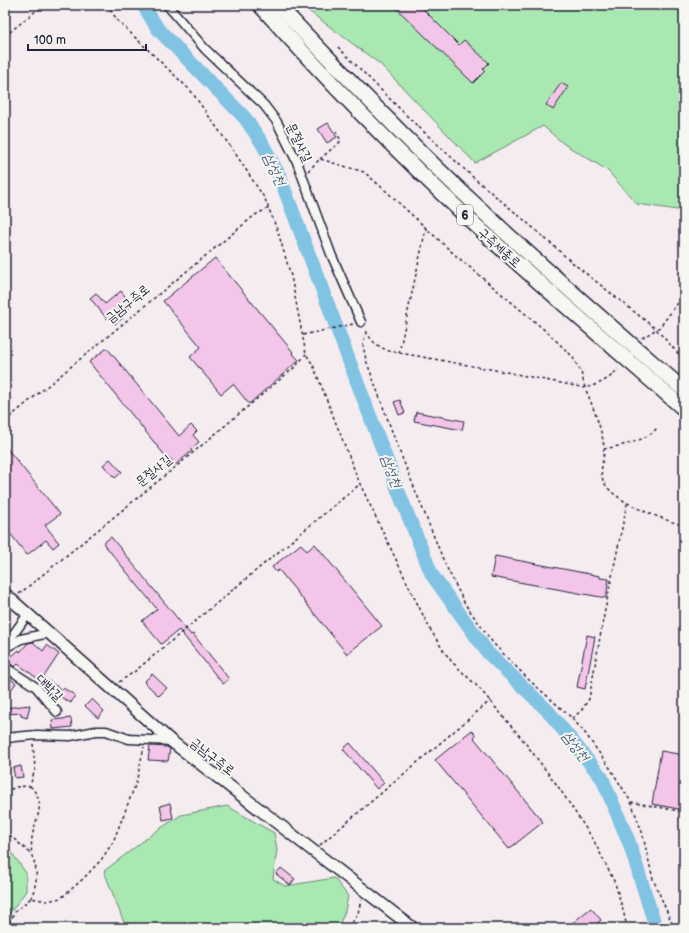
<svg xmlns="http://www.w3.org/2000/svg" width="689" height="933" viewBox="0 0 689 933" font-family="'Balsamiq Sans','Poor Story',sans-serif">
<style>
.green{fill:#a9e9b1;stroke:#668676}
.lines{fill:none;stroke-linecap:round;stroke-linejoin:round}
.river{stroke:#81c3e2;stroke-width:14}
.building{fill:#f3c5e9;stroke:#22223b}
.street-casing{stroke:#22223b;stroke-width:11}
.secondary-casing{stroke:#22223b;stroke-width:14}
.highway-casing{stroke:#22223b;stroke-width:17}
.path{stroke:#22223b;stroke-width:1.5;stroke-dasharray:3 3;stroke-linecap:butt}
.street{stroke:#f6f6f2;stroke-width:8}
.secondary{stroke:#f6f6f2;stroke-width:11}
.highway{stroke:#f6f6f2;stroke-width:14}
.labels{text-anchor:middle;stroke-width:4;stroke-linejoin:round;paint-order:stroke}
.shield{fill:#f6f6f2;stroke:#626272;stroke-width:1}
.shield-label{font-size:12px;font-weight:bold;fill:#22223b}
.street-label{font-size:13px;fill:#22223b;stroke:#f6f6f2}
.water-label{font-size:14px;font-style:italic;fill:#435a75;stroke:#f6f6f2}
</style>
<rect width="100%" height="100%" fill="#f5ecf0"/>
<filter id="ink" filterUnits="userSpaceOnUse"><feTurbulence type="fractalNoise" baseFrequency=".025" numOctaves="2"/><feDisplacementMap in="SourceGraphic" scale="8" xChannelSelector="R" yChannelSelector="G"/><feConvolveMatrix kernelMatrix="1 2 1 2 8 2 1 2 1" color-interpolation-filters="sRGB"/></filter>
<g filter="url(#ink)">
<g class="green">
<polygon points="302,5 684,5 684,211 637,204 607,170 564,144 543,126 475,163 380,64 310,12"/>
<polygon points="227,806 274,833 277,849 273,879 285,886 334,878 348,896 345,911 338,928 126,928 104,871 155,832 181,815"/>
<polygon points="5,843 26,873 26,891 5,920"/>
</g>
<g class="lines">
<polyline class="river" points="143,5 158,29 245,118 262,143 279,175 401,498 432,575 488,653 548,711 602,778 629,842 656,928"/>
</g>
<g class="building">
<polygon points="393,5 419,5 459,45 464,40 489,63 483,69 485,71 473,83"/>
<polygon points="561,83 568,87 553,110 546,105"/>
<polygon points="328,123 337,137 327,143 318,129"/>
<polygon points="215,258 293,352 292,353 299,360 249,404 233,384 221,394 190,357 201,347 163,301"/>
<polygon points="121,291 132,306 120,315 123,318 115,324 109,317 107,319 90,298 96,293 105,304"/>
<polygon points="107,348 179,436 191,425 197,431 193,435 199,442 191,449 192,451 175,465 169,457 167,458 89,362"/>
<polygon points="400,400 405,413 399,415 394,402"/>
<polygon points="416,412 464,421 462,430 414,421"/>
<polygon points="5,446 60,514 45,525 59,543 53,548 46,540 27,555 5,527"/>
<polygon points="110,459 122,472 115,478 103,465"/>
<polygon points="111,537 191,635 193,634 229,679 223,684 179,630 161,644 142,621 157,609 103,543"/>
<polygon points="301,544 307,551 315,544 382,626 347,654 279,570 276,572 272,567"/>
<polygon points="495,556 600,576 600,578 609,579 606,598 491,577"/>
<polygon points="587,635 595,637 585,689 577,687"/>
<polygon points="33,642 43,651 47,645 59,654 41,681 18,664 15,667 6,661 19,650 20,652 28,643"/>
<polygon points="152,674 167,688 159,696 144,682"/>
<polygon points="5,675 16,683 5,698"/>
<polygon points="47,680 62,690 63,688 75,695 71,703 54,693 53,695 45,690 43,686"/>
<polygon points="92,699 104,711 98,718 85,706"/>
<polygon points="30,705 27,718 21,716 21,713 6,714 5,708"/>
<polygon points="71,718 72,727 53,729 52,720"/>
<polygon points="472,730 476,736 474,738 543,822 509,849 435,760"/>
<polygon points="350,743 384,783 377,789 343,749"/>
<polygon points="150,746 167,747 170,749 168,761 148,760"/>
<polygon points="661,751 684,755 684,810 652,804"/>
<polygon points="21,766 23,777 15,778 13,768"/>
<polygon points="170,803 173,818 163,820 160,806"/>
<polygon points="281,868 295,879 290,885 276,874"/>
<polygon points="591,908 601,920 592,928 566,928"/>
</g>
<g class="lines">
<g class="street-casing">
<g id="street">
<polyline points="167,5 205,49 264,105 277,122 297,162 331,254 361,322"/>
<polyline points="5,646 28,614"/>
<polyline points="5,648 21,639 49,633"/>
<polyline points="5,667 36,687 57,712"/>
<polyline points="5,739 14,737 37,735 70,736 96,731 106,731 129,739 171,741"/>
</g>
</g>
<g class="secondary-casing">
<polyline id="secondary" points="5,594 171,741 413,928"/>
</g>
<g class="highway-casing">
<g id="highway">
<path d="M 260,5 C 326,79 396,151 469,219 C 539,284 612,346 684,409"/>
<path d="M 278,5 C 343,74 409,143 478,207 C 545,270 615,330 684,390"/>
</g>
</g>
<g class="path">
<polyline points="107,5 118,21 191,91 237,156 265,199 278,232 291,276 306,354 313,365 360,484 412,593 430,629 443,650 452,662 480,689 523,740 557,785 593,839 615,883 624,914 627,928"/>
<polyline points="5,36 43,5"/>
<polyline points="338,47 410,119 475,179 523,219 574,264 656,329 684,360"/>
<polyline points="320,159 341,141 336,131"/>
<path d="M 308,171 L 320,159 L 364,172 L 386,191 L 454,254 L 547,332 L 572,356 L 581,372 L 585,388 C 599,384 609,380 618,369"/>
<path d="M 366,331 C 372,342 377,346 389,351 L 506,372 L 585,388 C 592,404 604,434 604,450 C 604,458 600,469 602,477 C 608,502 662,518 684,526"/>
<polyline points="366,332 363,345 366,360 397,445 445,564 465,604 493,643 528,679 572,718 585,733 610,768 631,802 642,832 653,879 674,928"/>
<polyline points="303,335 353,324"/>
<polyline points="642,338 660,327 680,300 684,296"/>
<polyline points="399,353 426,228"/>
<polyline points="5,421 255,215 269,208"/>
<path d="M 604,449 C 622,445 645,442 657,428"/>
<polyline points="19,594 189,456 296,366 306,354"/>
<polyline points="119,682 134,672 360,484"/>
<polyline points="572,718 581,711 589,699 604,615 627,504"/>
<path d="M 30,786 C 48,804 35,817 32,838 C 31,843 32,849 31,854"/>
<polyline points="5,792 16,787 30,786 35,769 33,743"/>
<polyline points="631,802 684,812"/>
<path d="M 5,831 L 31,854 C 39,870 37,883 31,898"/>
<polyline points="320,845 491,700"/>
<polyline points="6,928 15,912 31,898 47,901 61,898 83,879 101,860 113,842 124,814 136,783 144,747"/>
<polyline points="349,928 358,913 361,900"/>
<polyline points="614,928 626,927"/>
</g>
<use href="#street" class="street"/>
<use href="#secondary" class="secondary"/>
<use href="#highway" class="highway"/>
</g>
</g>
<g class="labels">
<rect class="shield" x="457" y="205" width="16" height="20" rx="3"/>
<g class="shield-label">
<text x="465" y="219">6</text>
</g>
<g class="street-label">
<text transform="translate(300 142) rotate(64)" y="5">문절사길</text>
<text transform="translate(500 247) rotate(42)" y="5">구즉세종로</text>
<text transform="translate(127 303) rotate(-39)" y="5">금남구즉로</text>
<text transform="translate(153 470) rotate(-39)" y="5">문절사길</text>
<text transform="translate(50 687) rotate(45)" y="5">대박길</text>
<text transform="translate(213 756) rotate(38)" y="5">금남구즉로</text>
</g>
<g class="water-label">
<text transform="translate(275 169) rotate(65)" y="5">삼성천</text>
<text transform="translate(392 471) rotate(69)" y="5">삼성천</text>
<text transform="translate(576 746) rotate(52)" y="5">삼성천</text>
</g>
</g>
<rect width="689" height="933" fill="none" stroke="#f6f6f2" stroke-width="20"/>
<rect x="10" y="10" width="669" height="913" fill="none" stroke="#22223b" stroke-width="1.5" filter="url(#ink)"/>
<path d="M28 44v6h118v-6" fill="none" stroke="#22223b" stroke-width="2"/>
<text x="34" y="44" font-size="12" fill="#22223b" stroke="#f6f6f2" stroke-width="3" paint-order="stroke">100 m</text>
</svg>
